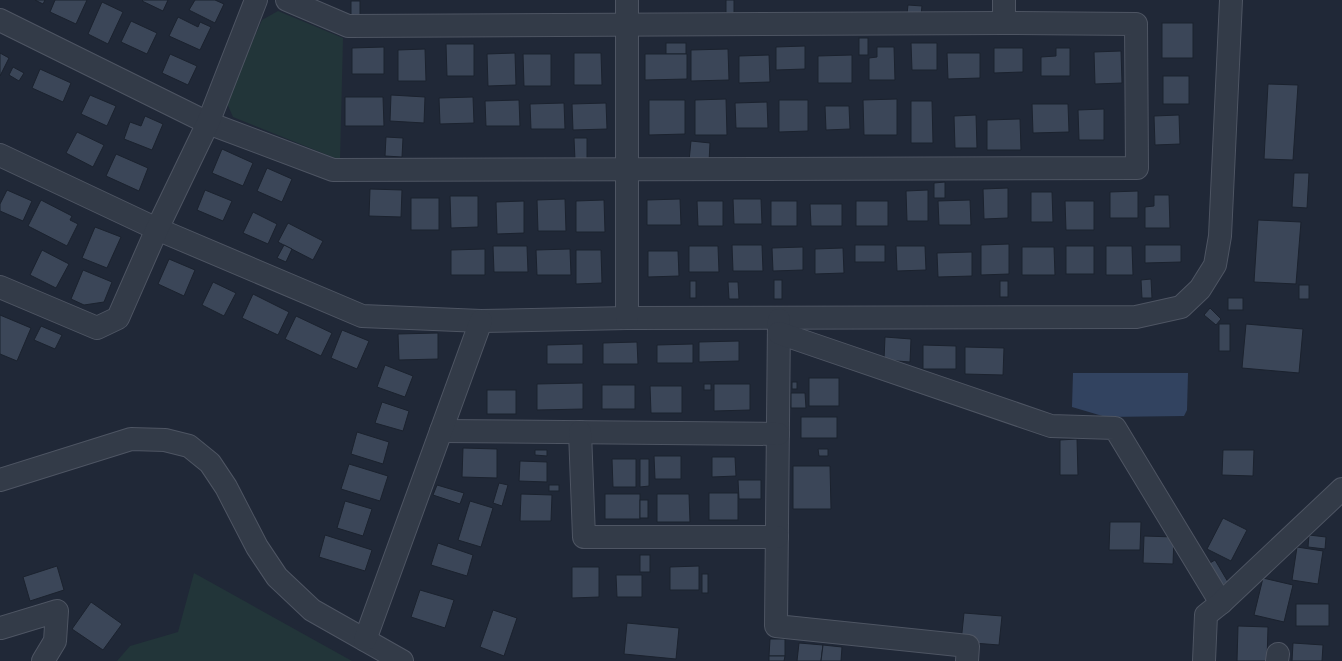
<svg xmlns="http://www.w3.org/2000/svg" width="1342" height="661" viewBox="0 0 1342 661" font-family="Helvetica,sans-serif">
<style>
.green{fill:#223539}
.water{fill:#324360}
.building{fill:#3b4658;stroke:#1b222e}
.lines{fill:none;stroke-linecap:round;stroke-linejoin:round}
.minor-casing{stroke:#4e5563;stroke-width:24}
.minor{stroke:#333b48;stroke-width:22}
</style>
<rect width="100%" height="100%" fill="#202837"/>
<g class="green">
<polygon points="278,11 343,38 340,160 233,117 226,101 262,20"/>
<polygon points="194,573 352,661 117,661 130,646 178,632"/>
</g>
<polygon class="water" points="1073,373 1188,373 1187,410 1184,416 1106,417 1072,407"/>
<g class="building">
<polygon points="35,0 45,0 43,4"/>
<polygon points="55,0 87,0 76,24 50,12"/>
<polygon points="143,0 168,0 163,11 142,1"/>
<polygon points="195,0 215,0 224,4 215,23 189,10"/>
<rect x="726" y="0" width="8" height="13"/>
<rect x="351" y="1" width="9" height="16"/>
<polygon points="102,2 123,12 108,44 88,34"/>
<polygon points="908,5 922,6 921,15 907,14"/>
<polygon points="178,17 198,27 200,22 211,27 200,50 169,36"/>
<polygon points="131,21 157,33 147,54 121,42"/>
<rect x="1162" y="23" width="31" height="35"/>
<rect x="859" y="38" width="9" height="17"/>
<rect x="666" y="43" width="20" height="11"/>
<polygon points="911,43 937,43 937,70 912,70"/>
<polygon points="446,44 474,44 474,76 447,76"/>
<polygon points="805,46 805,69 776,70 776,47"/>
<polygon points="384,47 384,74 352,74 352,48"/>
<polygon points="877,47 894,47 895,80 869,80 869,58 877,57"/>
<polygon points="994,48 1023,48 1023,72 994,73"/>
<polygon points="1056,48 1070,48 1070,76 1041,76 1041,57 1056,56"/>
<polygon points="425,49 426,81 398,81 398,50"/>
<polygon points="728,49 729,80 691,81 691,50"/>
<polygon points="1121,51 1122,83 1095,84 1094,52"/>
<polygon points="0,53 9,58 0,76"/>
<polygon points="515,53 516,85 488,86 487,54"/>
<polygon points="574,53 601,53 602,85 574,85"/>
<polygon points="947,53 980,53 980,78 948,79"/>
<polygon points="170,54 197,66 188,85 162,73"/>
<polygon points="523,54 551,54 551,86 524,86"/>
<polygon points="645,54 687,54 687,79 645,80"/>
<polygon points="769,55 770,82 739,83 739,56"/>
<polygon points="852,55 852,83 818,83 818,56"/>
<polygon points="13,67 24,73 19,81 9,75"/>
<polygon points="40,69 71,83 63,102 32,88"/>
<rect x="1163" y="76" width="26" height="28"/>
<polygon points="1268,84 1298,85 1293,160 1264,159"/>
<polygon points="90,95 116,106 107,126 81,114"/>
<polygon points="391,95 425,97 424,123 390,121"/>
<polygon points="345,97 383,97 384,126 345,126"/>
<polygon points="473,97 474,123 440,124 439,98"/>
<polygon points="726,99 727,135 695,135 695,100"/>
<polygon points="897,99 897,135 864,135 863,100"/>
<polygon points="519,100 520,126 486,126 485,101"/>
<polygon points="649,100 685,100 685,134 649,135"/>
<polygon points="779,100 808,100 808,131 779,132"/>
<polygon points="911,101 932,101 933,143 911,143"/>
<polygon points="767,102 768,128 736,128 735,103"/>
<polygon points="564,103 565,129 531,129 530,104"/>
<polygon points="606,103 607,129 573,130 572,104"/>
<polygon points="1032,104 1068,104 1069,132 1033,133"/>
<polygon points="825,106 849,106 850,129 826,130"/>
<polygon points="1104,109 1104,140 1079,140 1078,110"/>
<polygon points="976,115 977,148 955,148 954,116"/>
<polygon points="1179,115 1180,144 1155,145 1154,116"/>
<polygon points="145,116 163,124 152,150 124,139 130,122 141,126"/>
<polygon points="1020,119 1021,150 987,150 987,120"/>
<polygon points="77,132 104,145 93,167 66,153"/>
<polygon points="386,137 403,138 402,157 385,156"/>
<polygon points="574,138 587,138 587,160 575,160"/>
<polygon points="691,141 710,143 709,162 689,161"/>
<polygon points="222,149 253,163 243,186 212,173"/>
<polygon points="116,154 148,168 139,191 106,176"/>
<polygon points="267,168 292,179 282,202 257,191"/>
<polygon points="1294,173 1309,173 1307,208 1292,207"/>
<polygon points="945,182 945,198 934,198 934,183"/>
<polygon points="1008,188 1008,218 984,219 983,189"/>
<polygon points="370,189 402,190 401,217 369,216"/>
<polygon points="7,190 32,201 23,221 0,211 0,204"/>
<polygon points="205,190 232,201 223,221 197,210"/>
<polygon points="928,190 928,221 907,221 906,191"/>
<polygon points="1138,191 1138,218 1110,218 1110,192"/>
<polygon points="1031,192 1052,192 1053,222 1031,222"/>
<polygon points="1154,195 1169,195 1170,228 1145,228 1145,207 1154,206"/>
<polygon points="450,196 478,196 478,227 451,228"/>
<rect x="411" y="198" width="28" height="32"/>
<polygon points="565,199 566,231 538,231 537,200"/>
<polygon points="680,199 681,225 647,225 647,200"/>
<polygon points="733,199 761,199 762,224 734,224"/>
<polygon points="41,200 72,216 70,220 78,224 67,246 28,226"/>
<polygon points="604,200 605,232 576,232 576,201"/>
<polygon points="970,200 971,225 939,225 938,201"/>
<polygon points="524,201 524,233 497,234 496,202"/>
<polygon points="697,201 723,201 723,226 698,226"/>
<rect x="771" y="201" width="26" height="25"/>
<rect x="856" y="201" width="32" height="25"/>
<polygon points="1065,201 1094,201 1094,230 1066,230"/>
<polygon points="810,204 842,204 842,226 811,226"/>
<polygon points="253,212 277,224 268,244 243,233"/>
<polygon points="1258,220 1301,222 1296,284 1254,282"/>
<polygon points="288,223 323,241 313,260 278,242"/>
<polygon points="95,227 121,237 107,268 82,258"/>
<polygon points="1009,244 1009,274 981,275 981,245"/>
<polygon points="284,245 292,249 286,262 277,258"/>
<polygon points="732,245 762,245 763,271 733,271"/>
<rect x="855" y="245" width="30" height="17"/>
<polygon points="1145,245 1181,245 1181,262 1145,263"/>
<polygon points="493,246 527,246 528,272 494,272"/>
<polygon points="689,246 718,246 719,272 689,272"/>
<polygon points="896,246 925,246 926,270 897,271"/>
<rect x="1066" y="246" width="28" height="28"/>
<polygon points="1106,246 1132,246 1133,275 1106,275"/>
<polygon points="803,247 803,270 773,271 772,248"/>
<polygon points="1022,247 1054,247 1055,275 1022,275"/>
<polygon points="843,248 844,273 815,274 815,249"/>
<polygon points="485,249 485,275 451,275 451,250"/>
<polygon points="570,249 571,275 537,275 536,250"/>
<polygon points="42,250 69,264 56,288 30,275"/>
<polygon points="576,250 601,250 602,283 576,284"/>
<polygon points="648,251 678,251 679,276 648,277"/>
<polygon points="972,252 972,276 938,277 937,253"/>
<polygon points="169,259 195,270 184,296 158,284"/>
<polygon points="83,270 112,282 104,302 84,305 71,299"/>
<polygon points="1151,279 1152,298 1142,298 1141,280"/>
<rect x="774" y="280" width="8" height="19"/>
<rect x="690" y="281" width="6" height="17"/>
<rect x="1000" y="281" width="8" height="16"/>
<polygon points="213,282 236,293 224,316 202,305"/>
<polygon points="728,282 738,282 739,299 729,299"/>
<rect x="1299" y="285" width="10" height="14"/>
<polygon points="253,294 289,312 278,335 242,318"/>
<rect x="1228" y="298" width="15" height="12"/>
<polygon points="1210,308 1221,319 1216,325 1204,315"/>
<polygon points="0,315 31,328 17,361 0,354"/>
<polygon points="296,316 332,333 321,356 285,339"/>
<rect x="1219" y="324" width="11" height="27"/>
<polygon points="1246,324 1303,329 1299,373 1242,368"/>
<polygon points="41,326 62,335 55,349 34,340"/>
<polygon points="342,330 369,341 357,369 331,358"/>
<polygon points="438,333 438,359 399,360 398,334"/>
<polygon points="885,337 911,339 910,362 884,360"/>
<polygon points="739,341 739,361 699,362 699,342"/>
<polygon points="637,342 638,364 603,364 603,343"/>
<polygon points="583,344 583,364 547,364 547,345"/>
<polygon points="693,344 693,363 657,363 657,345"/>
<polygon points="923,345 956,346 956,369 923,369"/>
<polygon points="965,347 1004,348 1003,375 965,374"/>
<polygon points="385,365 413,376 405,397 377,387"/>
<rect x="809" y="378" width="30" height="28"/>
<rect x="792" y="382" width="5" height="7"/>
<polygon points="583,383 583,409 537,410 537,384"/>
<rect x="704" y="384" width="7" height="6"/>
<polygon points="714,384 750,384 750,410 714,411"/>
<rect x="602" y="385" width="33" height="24"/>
<polygon points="650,386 682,386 682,413 651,413"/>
<rect x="487" y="390" width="29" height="24"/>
<polygon points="791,393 805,393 806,408 791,408"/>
<polygon points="382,402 409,411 403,431 375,423"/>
<rect x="801" y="417" width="36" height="21"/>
<polygon points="357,432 389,442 383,464 351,454"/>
<polygon points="1077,439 1078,475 1060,475 1060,440"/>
<polygon points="463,448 497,449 497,478 462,477"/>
<polygon points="818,449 828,449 828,456 819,456"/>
<polygon points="535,450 547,450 547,456 535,455"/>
<polygon points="1223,450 1254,450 1253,476 1222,475"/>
<polygon points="654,456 681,456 681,479 655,479"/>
<polygon points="712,457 735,457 736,476 712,477"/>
<polygon points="612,459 636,459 636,487 613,487"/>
<polygon points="640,459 649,459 649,486 640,487"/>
<polygon points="520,461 547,462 547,482 519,481"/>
<polygon points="349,464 388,476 380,501 341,489"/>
<polygon points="793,466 830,466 831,509 793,509"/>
<polygon points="738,480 761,480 761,499 739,499"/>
<polygon points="499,483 508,485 502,506 493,503"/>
<polygon points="437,485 464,493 460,504 433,495"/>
<rect x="549" y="485" width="10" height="6"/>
<rect x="709" y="493" width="29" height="27"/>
<polygon points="521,494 552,495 551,521 520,521"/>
<rect x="605" y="494" width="35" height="25"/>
<polygon points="657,494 689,494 690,522 657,522"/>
<rect x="640" y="500" width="8" height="18"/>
<polygon points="345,501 372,509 363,536 337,528"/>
<polygon points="470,501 493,508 481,547 458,540"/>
<polygon points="1223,518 1247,530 1231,561 1207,549"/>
<polygon points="1110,522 1141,522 1140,550 1109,550"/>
<polygon points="325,535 372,550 365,571 319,557"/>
<polygon points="1309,535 1326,537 1325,549 1308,547"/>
<polygon points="1144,536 1174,537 1173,564 1143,563"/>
<polygon points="438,543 473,555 467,576 431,565"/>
<polygon points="1297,547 1323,551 1318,584 1292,580"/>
<rect x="640" y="555" width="10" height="17"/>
<polygon points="1215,560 1228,582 1215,589 1203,567"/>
<polygon points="57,566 64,590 30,601 23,577"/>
<polygon points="699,566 699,590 670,590 670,567"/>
<polygon points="572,567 599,567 599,597 572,598"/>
<rect x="702" y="574" width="6" height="19"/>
<polygon points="616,575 642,575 642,597 617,597"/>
<polygon points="1263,578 1293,585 1284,622 1254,615"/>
<polygon points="420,590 454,600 445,628 411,617"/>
<polygon points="91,602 122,624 103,650 72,629"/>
<rect x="1296" y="604" width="33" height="22"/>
<polygon points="493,610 517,618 504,656 480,647"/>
<polygon points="964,613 1002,616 999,645 961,642"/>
<polygon points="627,623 679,628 676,659 624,654"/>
<polygon points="1238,626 1268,627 1267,661 1237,661"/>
<polygon points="770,639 785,639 785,656 769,656"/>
<polygon points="799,643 823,645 821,661 797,661"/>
<polygon points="1293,643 1323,645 1322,661 1292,661"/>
<polygon points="823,645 842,647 841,661 821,661"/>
<polygon points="769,656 785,656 784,661 769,661"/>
</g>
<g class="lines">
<g class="minor-casing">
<g id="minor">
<polyline points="1004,0 1004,23"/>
<polyline points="0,20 208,123 333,170 1137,168 1136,24 1004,23 348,26 287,0"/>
<polyline points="0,155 157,229 362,316 481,321 627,318 1136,317 1181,307 1200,289 1215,265 1220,236 1231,0"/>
<polyline points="0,287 97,328 118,318 157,229 208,123 256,0"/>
<polyline points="627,318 627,0"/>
<polyline points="779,320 776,626 968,646 967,661"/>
<polyline points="779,333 1051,426 1115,428 1221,603"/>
<polyline points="441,431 778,434"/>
<polyline points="580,432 584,537 777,537"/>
<polyline points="0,480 131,439 165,440 189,446 210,463 226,487 257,547 277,577 312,610 402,661"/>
<polyline points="1,628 57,611 55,641 43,661"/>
<polyline points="365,640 481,321"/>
<polyline points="1204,661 1206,615 1221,603 1342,489"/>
<polyline points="1277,661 1278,654"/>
</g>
</g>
<use href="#minor" class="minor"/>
</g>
</svg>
